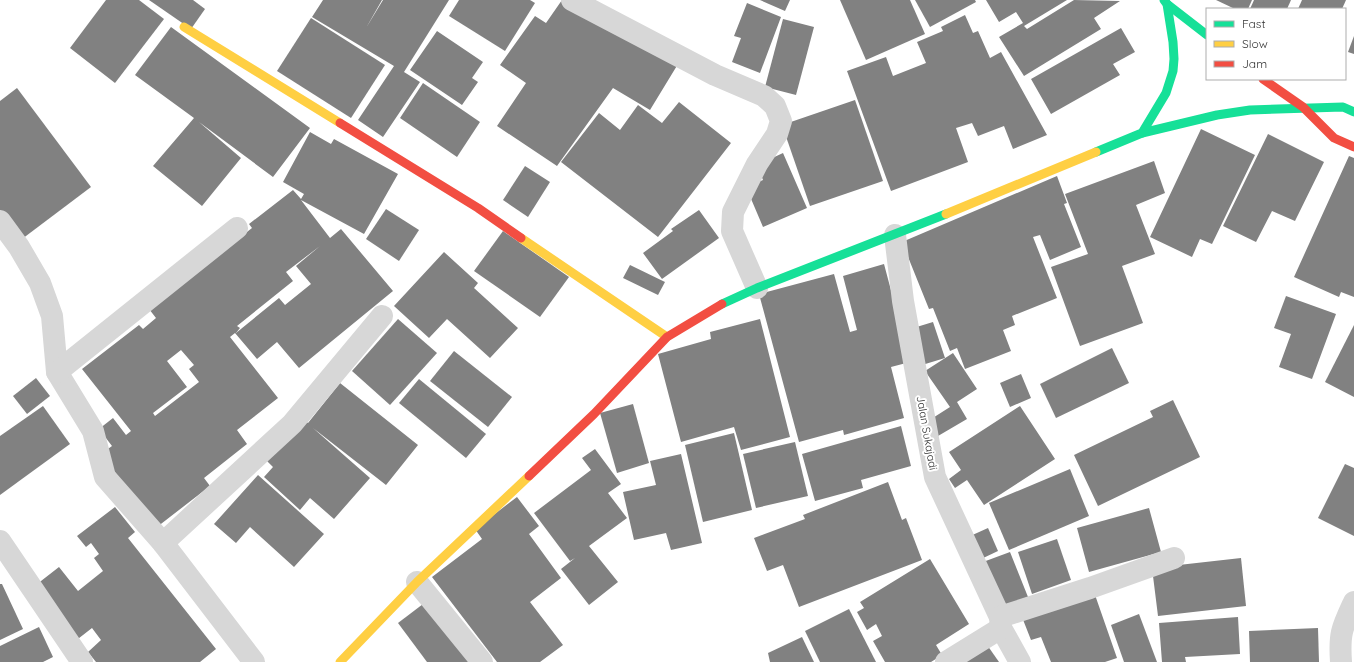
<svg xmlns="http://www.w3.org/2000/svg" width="1354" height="662" viewBox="0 0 1354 662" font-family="Quicksand,sans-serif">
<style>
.building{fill:#818181;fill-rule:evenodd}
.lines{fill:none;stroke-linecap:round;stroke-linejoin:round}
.street{stroke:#d7d7d7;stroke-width:22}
.fast{stroke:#16e098;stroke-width:9}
.slow{stroke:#ffcf43;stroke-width:9}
.jam{stroke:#f24e42;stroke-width:9}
.labels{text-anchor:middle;stroke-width:4;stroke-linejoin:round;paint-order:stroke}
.street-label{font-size:11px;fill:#333;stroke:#fff}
</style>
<rect width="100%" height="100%" fill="#fff"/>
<g class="building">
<polygon points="106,0 139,0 164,19 115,83 70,48"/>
<polygon points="149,0 193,0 205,9 191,29"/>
<polygon points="323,0 382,0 366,28 383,0 449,0 404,72 420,82 383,137 358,120 394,66 312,17"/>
<polygon points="459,0 530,0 535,3 505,51 449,16"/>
<polygon points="562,0 678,64 650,110 613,88 557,166 497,126 526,83 500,65 535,16 546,23"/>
<polygon points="760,0 790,0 785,11"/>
<polygon points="840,0 910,0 925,34 866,60"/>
<polygon points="915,0 975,0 976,2 930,27"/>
<polygon points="986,0 1067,0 1024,26 1027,29 1074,0 1120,1 1094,18 1101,29 1024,76 999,37 1023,23 1016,12 999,22"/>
<polygon points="1216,0 1252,0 1248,9 1235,9"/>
<polygon points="1254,0 1291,0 1287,9 1250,9"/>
<polygon points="1302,0 1346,0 1342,9 1298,9"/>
<polygon points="747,3 781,17 760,73 732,62 741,38 734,36"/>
<polygon points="965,15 973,33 978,31 990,58 1001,52 1047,135 1013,149 1004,126 978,136 972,123 956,128 968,162 891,191 847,71 886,57 893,76 926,63 917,42 943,31 941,27"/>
<polygon points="311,18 385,65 351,118 277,71"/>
<polygon points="783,19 814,27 796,95 765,87"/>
<polygon points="171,27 310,128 273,177 199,122 241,158 202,206 153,166 194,118 135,75"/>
<polygon points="1121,28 1135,52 1113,64 1120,75 1051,114 1031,79"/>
<polygon points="437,31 483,62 472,78 478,82 462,105 410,70"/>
<polygon points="1354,36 1354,54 1348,52"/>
<polygon points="423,83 480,122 457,157 400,118"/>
<polygon points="17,88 91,187 22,239 0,210 0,101"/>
<polygon points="855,100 883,181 810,206 782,125"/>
<polygon points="679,102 731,143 658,237 561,162 599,113 620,130 638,105 662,123"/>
<polygon points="1201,129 1255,155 1212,244 1200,239 1192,257 1150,237"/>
<path d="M 310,132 L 331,144 L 334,139 L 398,174 L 364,234 L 301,200 L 330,238 L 341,229 L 393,291 L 299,368 L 277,342 L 257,359 L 235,333 L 230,337 L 278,398 L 237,430 L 247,444 L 204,478 L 210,486 L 157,527 L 101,454 L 112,446 L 99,429 L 113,418 L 126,435 L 131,431 L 82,369 L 139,325 L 143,329 L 156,318 L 149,309 L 252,228 L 249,224 L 293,190 L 301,199 L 304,194 L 283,182 ZM 320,246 L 296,266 L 311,284 L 285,305 L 279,298 L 236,333 L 240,328 L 237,326 L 293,281 L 286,272 ZM 181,350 L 194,365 L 189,369 L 199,382 L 155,416 L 153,413 L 187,387 L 167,361 Z"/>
<polygon points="1268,134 1324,162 1295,221 1272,211 1256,242 1223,226"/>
<polygon points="783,153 807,208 763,227 746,187 763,180 757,165"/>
<polygon points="1349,156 1354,158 1354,297 1341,292 1339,297 1294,277"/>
<polygon points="1154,161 1165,193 1136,205 1155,254 1122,266 1143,323 1080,346 1051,267 1088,254 1065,194"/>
<polygon points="525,166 550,182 528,217 503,200"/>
<polygon points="1057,176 1067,203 1064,204 1081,247 1050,260 1040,235 1033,237 1057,298 1012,316 1015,325 1003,330 1011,351 965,369 957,348 950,351 933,308 929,309 902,242"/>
<polygon points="386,209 419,230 399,261 366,239"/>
<polygon points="699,210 719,238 662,279 643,253 673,231 671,229"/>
<polygon points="503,231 569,277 540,317 474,271"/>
<polygon points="444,252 478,283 474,288 518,328 490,358 447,319 429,338 394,306"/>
<polygon points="884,264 910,362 891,367 904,418 844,435 843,430 799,442 759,294 834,274 850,332 857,330 843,276"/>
<polygon points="630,265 665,282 658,295 623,278"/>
<polygon points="1286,296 1336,314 1312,379 1279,367 1291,334 1274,328"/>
<polygon points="398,319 437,353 390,405 352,371"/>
<polygon points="760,319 790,437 741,450 734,427 681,442 658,354 711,339 710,332"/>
<polygon points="933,322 945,358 922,365 910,329"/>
<polygon points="1354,325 1354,397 1325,382"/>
<polygon points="1112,348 1129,383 1056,418 1040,384"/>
<polygon points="454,351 512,397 488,427 430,381"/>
<polygon points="953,353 977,389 957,402 967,419 938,436 928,421 950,407 925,371"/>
<polygon points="1021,374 1031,398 1010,407 1000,383"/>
<polygon points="36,378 50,396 27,414 13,396"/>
<polygon points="419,379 486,434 466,458 399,403"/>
<polygon points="340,383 418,445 386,485 313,428 370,478 334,519 310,498 300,510 264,477 273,467 267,461 303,419 308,423"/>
<polygon points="1173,400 1200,457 1098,506 1074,455 1153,417 1150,411"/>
<polygon points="633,404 649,463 617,473 600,413"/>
<polygon points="43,406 70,444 0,495 0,436"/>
<polygon points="1020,406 1055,459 984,505 967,480 955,488 949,479 961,470 949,452"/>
<polygon points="901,426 911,466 861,480 863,488 815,501 802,454"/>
<polygon points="734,433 752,510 703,522 685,445"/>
<polygon points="795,442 808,496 756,508 743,454"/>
<polygon points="595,449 621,484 608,493 627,518 589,546 618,582 589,605 561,569 575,558 570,561 534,513 591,470 582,458"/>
<polygon points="681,454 702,543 671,550 666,533 634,540 623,492 656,485 650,461"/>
<polygon points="1345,464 1354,468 1354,536 1318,518"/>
<polygon points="1070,469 1089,516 1009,550 989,503"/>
<polygon points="258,475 324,534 294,567 250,527 236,543 214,524"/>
<polygon points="888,482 902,520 906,518 922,560 799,607 783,565 767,571 754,538 805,519 803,515"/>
<polygon points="517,497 539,526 529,534 561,578 530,602 563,645 540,662 497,662 432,577 482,539 475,529"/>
<polygon points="115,507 135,532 128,538 216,649 200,662 96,662 88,652 101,640 92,628 74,642 32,588 59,567 78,591 103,571 94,558 99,554 91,543 86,547 77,536"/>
<polygon points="1149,508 1161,552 1089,572 1077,528"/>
<polygon points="988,528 998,551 979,560 968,537"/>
<polygon points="1057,539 1071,580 1032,594 1018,552"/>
<polygon points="1010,552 1028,597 1001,607 983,562"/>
<polygon points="1241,558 1246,606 1158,616 1152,568"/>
<polygon points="930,559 969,624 936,645 942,655 931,662 885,662 873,641 882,636 876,624 867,630 857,612 864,608 860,602"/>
<polygon points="0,584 2,584 23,629 0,640"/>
<polygon points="1094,592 1117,658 1105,662 1051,662 1041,637 1031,640 1020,612"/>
<polygon points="427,601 473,662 427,662 398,623"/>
<polygon points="849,609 876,662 820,662 805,631"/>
<polygon points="1139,614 1157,662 1124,662 1111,625"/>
<polygon points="1238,617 1240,654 1185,657 1186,662 1162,662 1159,623"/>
<polygon points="39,627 53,657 43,662 0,662 0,646"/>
<polygon points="1318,628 1319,662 1250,662 1249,631"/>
<polygon points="802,637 814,662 770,662 768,653"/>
<polygon points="985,642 999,662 956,662"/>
</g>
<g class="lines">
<g class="street">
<polyline points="572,0 715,75 764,96 775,106 781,121 777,134 757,164 733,212 732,231 757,288"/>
<polyline points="0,221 19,247 40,283 52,316 57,372 93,431 105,477 163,543 254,662"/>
<polyline points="895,235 903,301 935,477 1000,617 1001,628 1020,662"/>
<polyline points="57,372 237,228"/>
<polyline points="0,541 82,662"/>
<polyline points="163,543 292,424 382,316"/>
<polyline points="417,582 482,662"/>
<polyline points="1000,617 1090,588 1174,558"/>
<polyline points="946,662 1001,628"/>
<path d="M 1341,662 C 1339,633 1342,628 1354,602"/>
</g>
<g class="fast">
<polyline points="1167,4 1207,35"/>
<polyline points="1142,133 1217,115 1250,110 1343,107 1354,112"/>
<polyline points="1096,152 1142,133 1166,93 1173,71 1174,59 1173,42 1167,4 1164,0"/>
<polyline points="722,304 757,288 946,214"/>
</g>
<g class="slow">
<polyline points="184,27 340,123"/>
<polyline points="946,214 1096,152"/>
<polyline points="521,238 667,337"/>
<polyline points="340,662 417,582 529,476"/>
</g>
<g class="jam">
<polyline points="1263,79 1303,107 1334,138 1354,147"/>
<polyline points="340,123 478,208 521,238"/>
<polyline points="529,476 594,414 667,337 722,304"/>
</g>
</g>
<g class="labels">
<g class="street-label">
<text transform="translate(927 433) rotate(80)" y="4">Jalan Sukajadi</text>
</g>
</g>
<rect x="1206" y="8" width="140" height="72" fill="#ffffff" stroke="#adadad"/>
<rect x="1214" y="21" width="20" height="6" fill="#16e098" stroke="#adadad"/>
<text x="1242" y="28" font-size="12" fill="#333333">Fast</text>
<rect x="1214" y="41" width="20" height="6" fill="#ffcf43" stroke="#adadad"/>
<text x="1242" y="48" font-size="12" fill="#333333">Slow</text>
<rect x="1214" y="61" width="20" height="6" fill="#f24e42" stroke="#adadad"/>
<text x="1242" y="68" font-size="12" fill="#333333">Jam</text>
</svg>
